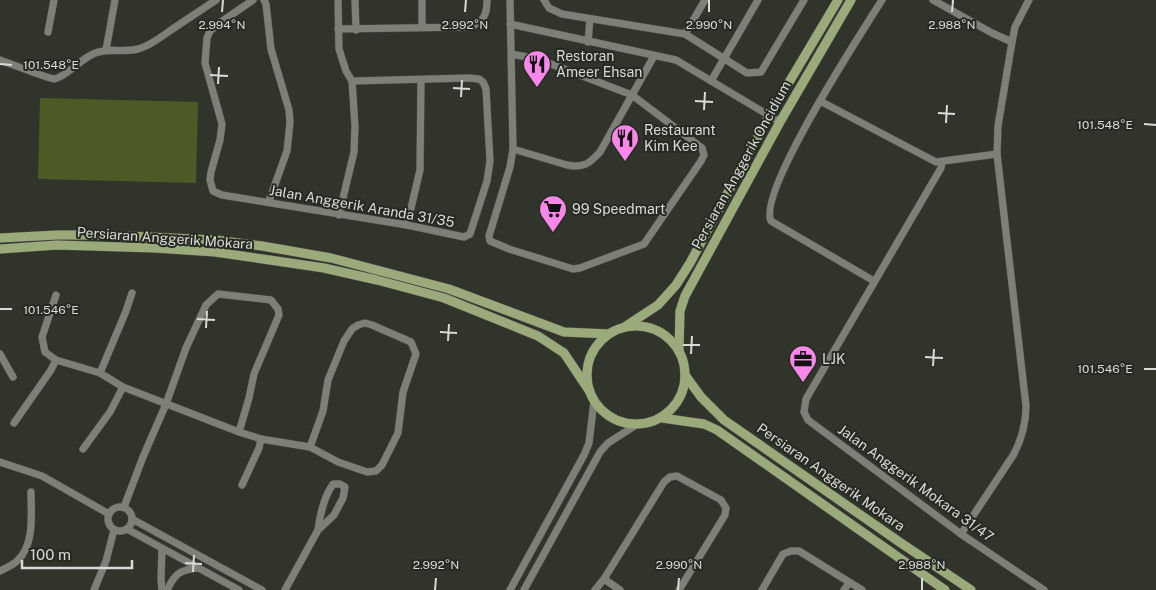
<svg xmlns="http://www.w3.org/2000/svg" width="1156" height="590" viewBox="0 0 1156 590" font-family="'Public Sans',sans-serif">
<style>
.park{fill:#4c5b26}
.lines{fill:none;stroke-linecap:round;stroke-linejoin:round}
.minor-casing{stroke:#4e514a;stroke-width:8}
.major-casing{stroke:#4e514a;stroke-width:10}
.minor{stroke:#7d8076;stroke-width:7}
.major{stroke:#9baa7a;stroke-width:9}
.ticks{fill:none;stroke:#d8dad5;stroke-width:2}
.labels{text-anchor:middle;stroke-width:4;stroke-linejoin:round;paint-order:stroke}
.poi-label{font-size:14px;fill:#d8dad5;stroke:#272a21;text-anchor:start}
.street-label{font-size:14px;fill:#d8dad5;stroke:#272a21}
.ticks-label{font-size:12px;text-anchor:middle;fill:#d8dad5;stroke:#272a21;stroke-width:4;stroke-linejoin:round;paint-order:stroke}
</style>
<rect width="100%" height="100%" fill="#31342b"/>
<polygon class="park" points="40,98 198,102 196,183 38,179"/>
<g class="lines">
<g class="minor-casing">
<g id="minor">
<polyline points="253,0 218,24 210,31 207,38 205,63 222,124 220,140 211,172 210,180 213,191 222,195 407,225 464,237 470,234 487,181 490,161 486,89 483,82 479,79 469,78 352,81"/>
<polyline points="264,0 266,4 271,49 289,110 290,122 287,151 269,201"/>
<polyline points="338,0 339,49 346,71 352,81 355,126 354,152 339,215"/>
<polyline points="355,0 356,30"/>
<polyline points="422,0 422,27"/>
<polyline points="510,0 513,149 510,167 489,236 490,241 509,249 573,269 580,268 644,244 701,161 704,155 702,148 632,95 538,59 511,54"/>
<polyline points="544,0 549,8 562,14 685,34 747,73 761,72 804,0"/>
<polyline points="933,0 992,33 1012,42"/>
<polyline points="510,24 676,60 780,122"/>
<path d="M 338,29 L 470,27 C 484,22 487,14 487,0"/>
<polyline points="48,32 54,0"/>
<polyline points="685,34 705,0"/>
<polyline points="588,42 590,19"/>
<polyline points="106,50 115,0"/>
<path d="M 0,60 C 9,63 49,79 54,79 C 66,77 81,59 93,54 C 107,47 123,53 138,49 C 150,46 161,37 171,30 C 186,20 201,10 216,0"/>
<polyline points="711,81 758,0"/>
<polyline points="820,101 936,162 997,154"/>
<path d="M 513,149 L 567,165 C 584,168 589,164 600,152 L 654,56"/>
<polyline points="942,162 941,168 806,399 804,412 808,420 961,534 1044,590"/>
<polyline points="407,225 420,170 421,80"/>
<path d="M 874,281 L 771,221 C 757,192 862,32 882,0"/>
<polyline points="56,295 42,337 45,352 56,360 100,373 123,387 239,432 261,439 310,447 338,462 367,472 376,471 382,465 398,433 403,392 416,354 411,342 372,325 365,323 358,325 352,329 344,341 328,380 323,411 310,447"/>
<polyline points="0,354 13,377"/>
<polyline points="100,373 126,311 132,293"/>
<polyline points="14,423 51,370 56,360"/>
<polyline points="83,449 110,412 123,387"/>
<polyline points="0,462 42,476 109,514"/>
<polyline points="242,485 259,448 261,439"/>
<circle cx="120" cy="519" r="12"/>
<polyline points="124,507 143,457 166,404 186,348 206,305 218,294 271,300 278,309 279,315 254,374 249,398 239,432"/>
<polyline points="132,519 262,590"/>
<polyline points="127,529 239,590"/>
<path d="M 961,534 L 1014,454 C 1022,438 1026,424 1026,406 L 997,154 L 998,126 L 1012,42 L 1015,27 L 1029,0"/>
<polyline points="162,549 161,579 162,590"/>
<path d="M 0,571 C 6,568 13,565 17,561 C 35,545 31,514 31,492"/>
<polyline points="604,579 620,590"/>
<polyline points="94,590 106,561 114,530"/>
<path d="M 167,590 C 175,574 179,570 198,568"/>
<path d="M 285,590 L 318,530 L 334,515 L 343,498 L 345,487 L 340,484 L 333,484 C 324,497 320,514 318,530"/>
<polyline points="510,590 584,455 589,443 594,401"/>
<polyline points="524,590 600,452 608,443 636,425"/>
<polyline points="595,590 604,579 664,482 670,477 677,476 721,500 726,508 725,515 679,590"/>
<polyline points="762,590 783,554 791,551 799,551 862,590"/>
<polyline points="844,590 849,583"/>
</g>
</g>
<g class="major-casing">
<g id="major">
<polyline points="0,238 57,235 104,235 216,240 262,246 331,258 449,289 564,332 609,334"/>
<polyline points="0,249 57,245 155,248 215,252 324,268 377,280 444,298 538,336 564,353 590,392"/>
<circle cx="636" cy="375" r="49"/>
<polyline points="626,326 658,305 676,285 690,263 769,116 838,0"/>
<polyline points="679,351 680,311 685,296 780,122 851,0"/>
<polyline points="685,375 701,397 724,420 898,541 971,590"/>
<polyline points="662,418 704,424 717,430 945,590"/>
</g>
</g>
<use href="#minor" class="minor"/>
<use href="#major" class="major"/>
</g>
<path class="ticks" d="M 222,12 L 223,0M 465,12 L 466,0M 709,12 L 709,0M 952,12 L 953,0M 0,64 L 12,65M 210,75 L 228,76M 218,84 L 219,67M 453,88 L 470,89M 461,97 L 462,80M 695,101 L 713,102M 704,110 L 705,92M 938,113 L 955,114M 946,123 L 947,105M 1144,124 L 1156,125M 0,309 L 12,309M 197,319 L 215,320M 206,328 L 207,311M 440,332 L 457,333M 448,341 L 449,324M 683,345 L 700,345M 691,354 L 692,336M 925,357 L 943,358M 933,366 L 934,349M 1144,369 L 1156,369M 185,563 L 202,564M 193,572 L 194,555M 435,590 L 436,578M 678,590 L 679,578M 922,590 L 922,578"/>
<defs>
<g id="restaurant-pin" transform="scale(1.4375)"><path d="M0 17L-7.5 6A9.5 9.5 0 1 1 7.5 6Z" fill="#f987e9" stroke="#272a21"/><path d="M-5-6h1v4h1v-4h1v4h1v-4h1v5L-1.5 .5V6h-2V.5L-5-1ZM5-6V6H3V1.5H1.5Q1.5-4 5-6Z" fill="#111"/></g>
<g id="supermarket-pin" transform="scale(1.4375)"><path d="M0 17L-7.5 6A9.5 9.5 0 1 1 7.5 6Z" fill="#f987e9" stroke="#272a21"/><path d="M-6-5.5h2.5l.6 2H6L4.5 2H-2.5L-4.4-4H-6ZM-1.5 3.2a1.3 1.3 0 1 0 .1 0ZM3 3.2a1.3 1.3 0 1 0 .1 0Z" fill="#111"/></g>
<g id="office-pin" transform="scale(1.4375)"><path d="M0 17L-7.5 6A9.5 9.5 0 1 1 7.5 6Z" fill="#f987e9" stroke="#272a21"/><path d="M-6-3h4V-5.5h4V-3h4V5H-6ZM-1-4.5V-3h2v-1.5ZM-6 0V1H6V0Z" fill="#111"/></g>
</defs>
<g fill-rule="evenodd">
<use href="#restaurant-pin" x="537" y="64"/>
<use href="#restaurant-pin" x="625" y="138"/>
<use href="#supermarket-pin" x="553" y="209"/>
<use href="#office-pin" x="803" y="359"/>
</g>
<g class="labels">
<g class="poi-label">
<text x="556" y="61">Restoran<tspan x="556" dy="16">Ameer Ehsan</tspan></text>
<text x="644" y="135">Restaurant<tspan x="644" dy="16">Kim Kee</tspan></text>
<text x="572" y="214">99 Speedmart</text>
<text x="822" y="364">LJK</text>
</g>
<g class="street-label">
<text transform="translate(741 165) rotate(-61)" y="5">Persiaran Anggerik Oncidium</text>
<text transform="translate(362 206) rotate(10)" y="5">Jalan Anggerik Aranda 31/35</text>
<text transform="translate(165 238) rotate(4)" y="5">Persiaran Anggerik Mokara</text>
<text transform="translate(831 477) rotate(35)" y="5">Persiaran Anggerik Mokara</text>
<text transform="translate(916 483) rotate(36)" y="5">Jalan Anggerik Mokara 31/47</text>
</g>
</g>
<g class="ticks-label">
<text x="222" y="29">2.994°N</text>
<text x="465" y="29">2.992°N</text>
<text x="709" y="29">2.990°N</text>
<text x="952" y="29">2.988°N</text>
<text x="51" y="69">101.548°E</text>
<text x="1105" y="129">101.548°E</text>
<text x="51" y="314">101.546°E</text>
<text x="1105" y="373">101.546°E</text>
<text x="436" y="569">2.992°N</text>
<text x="679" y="569">2.990°N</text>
<text x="922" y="569">2.988°N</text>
</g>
<path d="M22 560v8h110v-8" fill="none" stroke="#d8dad5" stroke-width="2.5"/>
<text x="30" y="560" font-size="15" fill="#d8dad5" stroke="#272a21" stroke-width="4" paint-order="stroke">100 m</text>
</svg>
